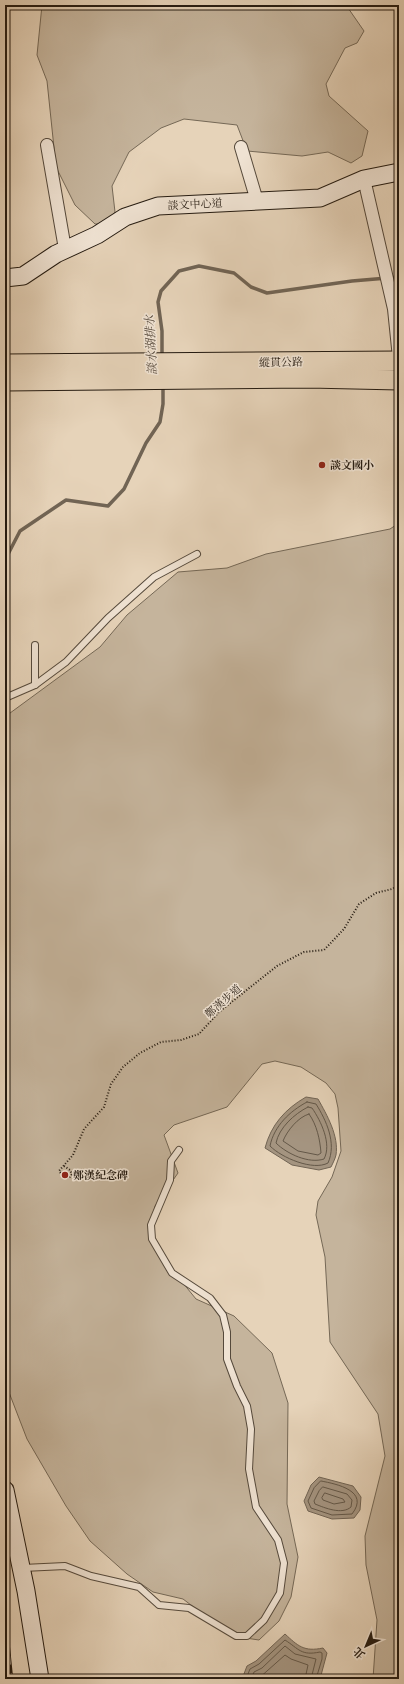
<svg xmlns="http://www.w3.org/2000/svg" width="404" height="1684" viewBox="0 0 404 1684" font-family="'IM FELL French Canon','Noto Serif TC',serif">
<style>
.green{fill:#c5b49c;stroke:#756856}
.water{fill:#a49480;stroke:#716454}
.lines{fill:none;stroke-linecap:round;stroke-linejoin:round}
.shore{stroke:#645848;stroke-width:1}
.stream{stroke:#716454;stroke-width:3.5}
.lane-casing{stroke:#55493b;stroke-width:8}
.street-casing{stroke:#55493b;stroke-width:14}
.secondary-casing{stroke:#251b11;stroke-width:19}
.primary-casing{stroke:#251b11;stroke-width:21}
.path{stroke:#251b11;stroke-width:2;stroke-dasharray:1 2;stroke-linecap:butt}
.lane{stroke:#efe2d2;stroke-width:6}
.street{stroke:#efe2d2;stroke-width:12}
.secondary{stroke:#efe2d2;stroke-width:17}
.primary{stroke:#e6d3b9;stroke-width:19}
.rail-casing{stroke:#251b11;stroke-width:4.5}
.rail{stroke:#efe2d2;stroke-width:3;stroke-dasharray:9;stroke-linecap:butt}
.poi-dot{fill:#8f2418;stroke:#efe2d2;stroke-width:1.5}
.labels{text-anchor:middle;stroke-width:3;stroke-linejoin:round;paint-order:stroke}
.street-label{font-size:11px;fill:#251b11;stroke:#efe2d2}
.poi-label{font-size:11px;font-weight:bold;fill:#251b11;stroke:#efe2d2;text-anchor:start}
.water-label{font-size:12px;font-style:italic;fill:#584b3d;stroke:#efe2d2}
</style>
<rect width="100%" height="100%" fill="#e6d3b9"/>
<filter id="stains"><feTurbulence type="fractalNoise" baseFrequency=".005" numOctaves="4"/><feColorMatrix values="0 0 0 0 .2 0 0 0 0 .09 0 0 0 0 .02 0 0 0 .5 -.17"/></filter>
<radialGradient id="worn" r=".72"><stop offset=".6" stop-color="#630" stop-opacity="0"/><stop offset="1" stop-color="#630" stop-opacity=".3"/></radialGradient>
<g class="green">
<polygon points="42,5 346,5 364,31 357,43 345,48 326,84 329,96 368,131 362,156 351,163 328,152 302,156 247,151 237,125 184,119 161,128 129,152 112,186 115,212 108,224 95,224 75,205 56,167 47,81 37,55"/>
<polygon points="399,523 399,1679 373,1679 377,1620 366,1565 365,1536 385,1456 378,1414 330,1342 325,1257 316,1215 318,1201 332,1177 341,1151 338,1108 335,1094 326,1083 301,1067 275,1061 262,1064 227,1107 174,1125 164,1135 178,1173 155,1206 149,1232 161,1256 196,1299 234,1316 272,1353 288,1403 287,1504 298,1557 291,1597 279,1621 259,1640 232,1636 183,1599 153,1592 127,1574 90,1541 66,1506 27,1439 5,1382 5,831 8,824 5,819 5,748 9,746 6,716 100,647 127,615 178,572 227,568 266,554 390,529"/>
</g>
<g class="water">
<path d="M 306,1097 L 318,1099 C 327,1115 339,1136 336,1155 C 335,1159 333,1163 331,1167 L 319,1170 L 292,1165 L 265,1148 C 271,1125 285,1109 306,1097 Z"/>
<polygon points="319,1477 353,1486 361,1497 360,1510 354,1518 332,1519 308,1511 304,1501 311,1485"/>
<path d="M 285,1634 C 298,1646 304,1652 323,1648 L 327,1653 L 320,1679 L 242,1679 L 247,1666 L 256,1661 Z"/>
</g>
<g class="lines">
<g class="shore">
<path d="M 307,1102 L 316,1104 C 326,1120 337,1143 328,1163 C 313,1171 282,1158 270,1146 C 274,1126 290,1111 307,1102 Z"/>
<path d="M 308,1107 L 312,1108 C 321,1121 332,1144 324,1159 C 309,1164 287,1154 276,1143 C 279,1128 294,1114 308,1107 Z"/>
<path d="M 309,1114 C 317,1125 320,1140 321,1153 L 318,1155 L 298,1151 L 283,1141 C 287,1131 298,1117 309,1114 Z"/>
<path d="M 321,1481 C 337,1484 370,1491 352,1514 L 332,1515 L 311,1508 L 308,1501 L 314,1488 Z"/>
<path d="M 323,1487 L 347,1494 L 352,1500 L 351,1507 C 342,1515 325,1508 315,1504 L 314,1501 L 319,1491 Z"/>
<polygon points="325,1493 343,1499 345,1502 334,1504 323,1500 322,1498"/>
<path d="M 246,1679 L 250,1669 L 259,1664 L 285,1640 C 299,1649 301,1656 320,1652 L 322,1653 L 322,1659 L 316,1679"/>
<polyline points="251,1679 254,1672 262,1668 285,1646 295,1654 316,1659 311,1679"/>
<polyline points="258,1679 285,1655 291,1659 308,1665 305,1679"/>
</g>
<g class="stream">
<polyline points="162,356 162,331 158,302 161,291 179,271 199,266 234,273 251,287 267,293 352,281 399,277"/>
<polyline points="5,560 20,531 66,500 108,506 124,489 146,443 160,422 163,404 163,385"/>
</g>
<g class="lane-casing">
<g id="lane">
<polyline points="35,685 35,645"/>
<polyline points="5,698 35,685 66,662 108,618 154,577 197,554"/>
<polyline points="23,1568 65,1566 91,1576 139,1587 159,1605 189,1608 236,1636 247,1636 264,1620 280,1593 284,1563 278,1540 256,1507 249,1469 251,1429 247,1406 237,1386 227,1359 227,1332 223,1315 210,1298 172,1273 152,1239 151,1225 170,1180 171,1161 179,1150"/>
</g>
</g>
<g class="street-casing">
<g id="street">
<polyline points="47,145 65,249"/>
<polyline points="241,147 257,201"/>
<polyline points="364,179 394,309 399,358"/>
</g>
</g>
<g class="secondary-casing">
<g id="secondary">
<polyline points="5,278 23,276 56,254 97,235 125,217 158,206 320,198 364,179 399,172"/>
<polyline points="5,1490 26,1591 40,1679"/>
</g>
</g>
<g class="primary-casing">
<g id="primary">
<polyline points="5,364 399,361"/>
<polyline points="5,381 309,378 399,380"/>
</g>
</g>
<polyline class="path" points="64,1166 70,1170 72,1174 69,1178 64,1177 59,1171 73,1155 84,1129 104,1107 111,1084 123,1067 140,1053 161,1042 181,1040 199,1034 219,1012 277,966 304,952 324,950 344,929 359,904 376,893 392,889 399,885"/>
<use href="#lane" class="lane"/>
<use href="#street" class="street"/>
<use href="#secondary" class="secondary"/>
<use href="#primary" class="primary"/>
<g class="rail-casing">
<polyline id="rail" points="5,1620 11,1679"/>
</g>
<use href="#rail" class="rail"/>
</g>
<g class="poi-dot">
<circle cx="322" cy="465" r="4"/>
<circle cx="65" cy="1175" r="4"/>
</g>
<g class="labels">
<g class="street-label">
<text transform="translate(195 204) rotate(-3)" y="4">談文中心道</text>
<text transform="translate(281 362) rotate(-1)" y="4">縱貫公路</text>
<text transform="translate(223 1001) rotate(-41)" y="4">鄭漢步道</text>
</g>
<g class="poi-label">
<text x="330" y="469">談文國小</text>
<text x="73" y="1179">鄭漢紀念碑</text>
</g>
<g class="water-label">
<text transform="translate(151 345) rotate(-93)" y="4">談水湖排水</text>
</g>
</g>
<rect width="404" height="1684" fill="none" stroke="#e6d3b9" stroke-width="20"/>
<rect x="6" y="6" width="392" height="1672" fill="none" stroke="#251b11" stroke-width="2"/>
<rect x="10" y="10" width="384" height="1664" fill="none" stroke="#251b11"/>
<g transform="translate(366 1646) rotate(224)" stroke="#efe2d2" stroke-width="3" paint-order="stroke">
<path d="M0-3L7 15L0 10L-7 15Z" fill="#251b11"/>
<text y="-6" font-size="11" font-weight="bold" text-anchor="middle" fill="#251b11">北</text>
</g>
<rect width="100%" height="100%" filter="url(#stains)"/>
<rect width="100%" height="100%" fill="url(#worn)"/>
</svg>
